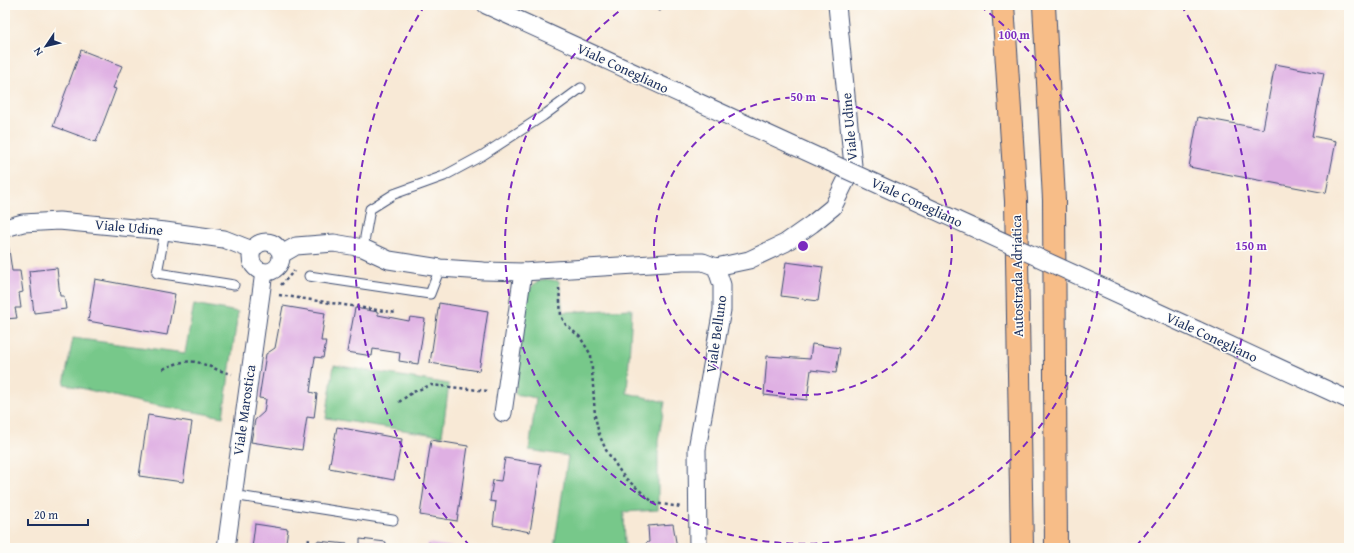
<svg xmlns="http://www.w3.org/2000/svg" width="1354" height="553" viewBox="0 0 1354 553" font-family="'Gentium Book Plus',serif">
<style>
.green{fill:#77c88a;stroke:#497c74}
.building{fill:#dfb0e3}
.lines{fill:none;stroke-linecap:round;stroke-linejoin:round}
.lane-casing{stroke:#3c4b70;stroke-width:11}
.street-casing{stroke:#3c4b70;stroke-width:19}
.highway-casing{stroke:#3c4b70;stroke-width:24}
.path{stroke:#3c4b70;stroke-width:2.5;stroke-dasharray:3 3;stroke-linecap:butt}
.lane{stroke:#fff;stroke-width:9}
.street{stroke:#fff;stroke-width:17}
.highway{stroke:#f7bd88;stroke-width:22}
.street-bridge-casing{stroke:#3c4b70;stroke-width:19;stroke-linecap:butt}
.street-bridge{stroke:#fff;stroke-width:17}
.ring{fill:none;stroke:#7b2cbf;stroke-width:2;stroke-dasharray:7 5}
.labels{text-anchor:middle;stroke-width:3;stroke-linejoin:round;paint-order:stroke}
.street-label{font-size:14px;fill:#1b2f5e;stroke:#fdfcf7}
.centre{fill:#7b2cbf;stroke:#fdfcf7;stroke-width:2}
.ring-label{font-size:12px;text-anchor:middle;font-weight:bold;fill:#7b2cbf;stroke:#fdfcf7;stroke-width:3;stroke-linejoin:round;paint-order:stroke}
</style>
<rect width="100%" height="100%" fill="#fdfcf7"/>
<filter id="ink" filterUnits="userSpaceOnUse"><feTurbulence type="fractalNoise" baseFrequency=".025" numOctaves="2"/><feDisplacementMap in="SourceGraphic" scale="8" xChannelSelector="R" yChannelSelector="G"/><feConvolveMatrix kernelMatrix="1 2 1 2 8 2 1 2 1" color-interpolation-filters="sRGB"/></filter>
<filter id="wash" filterUnits="userSpaceOnUse"><feTurbulence type="fractalNoise" baseFrequency=".012" numOctaves="4" result="noise"/><feDisplacementMap in="SourceGraphic" scale="16" xChannelSelector="R" yChannelSelector="G"/><feGaussianBlur stdDeviation="0.9" result="paint"/><feColorMatrix in="noise" values="0 0 0 0 0 0 0 0 0 0 0 0 0 0 0 0 0 1.4 0 .05"/><feComposite in="paint" operator="in"/></filter>
<g filter="url(#wash)">
<rect width="100%" height="100%" fill="#f8e9d6"/>
<g class="green">
<polygon points="545,279 559,281 563,312 632,309 627,393 665,402 658,441 658,510 624,512 625,548 554,548 568,456 529,450 536,398 515,394 527,292 535,283"/>
<polygon points="194,304 238,312 223,417 143,403 64,384 73,338 185,353"/>
<polygon points="334,365 449,384 442,436 326,418"/>
</g>
<g id="blocks">
<g class="building">
<polygon points="81,50 122,66 113,88 116,89 96,142 53,126"/>
<polygon points="1275,64 1324,73 1312,136 1336,141 1326,193 1189,167 1198,117 1263,129"/>
<polygon points="8,243 12,271 20,271 23,292 19,293 21,308 15,308 17,318 5,319 5,244"/>
<polygon points="786,262 823,267 818,301 781,296"/>
<polygon points="57,268 60,296 64,296 66,309 34,313 29,271"/>
<polygon points="95,279 175,294 167,335 88,321"/>
<polygon points="439,303 488,311 479,371 430,363"/>
<polygon points="283,306 325,313 321,341 326,341 323,358 315,357 310,392 317,394 314,418 307,417 302,450 251,442 255,420 264,412 266,399 259,398 266,354 275,348"/>
<polygon points="355,308 378,312 378,315 409,321 410,317 425,319 418,364 399,361 400,353 373,349 372,356 347,352"/>
<polygon points="812,344 840,348 836,373 811,370 807,400 764,395 767,356 810,359"/>
<polygon points="148,415 192,422 183,482 139,476"/>
<polygon points="337,427 402,439 394,480 329,468"/>
<polygon points="431,440 468,446 457,521 420,515"/>
<polygon points="505,458 541,464 530,532 493,525 496,502 490,501 493,480 501,481"/>
<polygon points="255,524 288,529 285,548 252,548"/>
<polygon points="673,524 677,548 645,548 646,543 649,542 648,526"/>
<polygon points="360,539 386,542 385,548 360,548"/>
<polygon points="317,541 347,544 346,548 316,548"/>
<polygon points="428,543 453,547 453,548 427,548"/>
</g>
</g>
</g>
<g filter="url(#ink)">
<use href="#blocks" fill-opacity="0" stroke="#3c4b70" stroke-width="1"/>
<g class="lines">
<g class="lane-casing">
<g id="lane">
<polyline points="165,231 157,273 234,285"/>
<polyline points="363,248 370,209 394,194 444,176 483,155 543,116 581,88"/>
<polyline points="309,276 430,294 440,268"/>
<polyline points="232,495 393,520"/>
</g>
</g>
<g class="street-casing">
<g id="street">
<polyline points="486,5 829,162"/>
<polyline points="5,228 23,223 59,221 165,231 224,239 252,250"/>
<circle cx="266" cy="257" r="15"/>
<polyline points="282,254 296,246 334,243 363,248 389,260 440,268 484,271 523,272 683,262 703,262 716,267 722,285 722,310 697,449 698,548"/>
<polyline points="716,267 749,260 785,243 812,224 833,207 853,166 837,5"/>
<polyline points="1197,330 1349,400"/>
<polyline points="503,413 523,272"/>
<polyline points="226,548 264,272"/>
</g>
</g>
<g class="highway-casing">
<g id="highway">
<polyline points="1003,5 1016,201 1022,548"/>
<polyline points="1044,5 1054,200 1056,548"/>
</g>
</g>
<g class="path">
<polyline points="659,11 663,5"/>
<polyline points="281,285 294,271"/>
<polyline points="559,288 561,316 566,325 580,337 591,355 595,416 599,434 606,450 624,477 654,503 681,507"/>
<polyline points="279,295 397,313"/>
<path d="M 163,369 C 198,353 199,366 232,374"/>
<polyline points="399,402 413,392 431,385 488,391"/>
<polyline points="308,548 309,538"/>
</g>
<use href="#lane" class="lane"/>
<use href="#street" class="street"/>
<use href="#highway" class="highway"/>
<g class="street-bridge-casing">
<polyline id="street-bridge" points="829,162 1197,330"/>
</g>
<use href="#street-bridge" class="street-bridge"/>
</g>
</g>
<g class="ring">
<circle cx="803" cy="246" r="149"/>
<path d="M980 6A298 298 0 1 1 626 6"/>
<path d="M470 546A448 448 0 0 1 425 5M1181 5A448 448 0 0 1 1136 546"/>
</g>
<g class="labels">
<g class="street-label">
<text transform="translate(623 68) rotate(25)" y="5">Viale Conegliano</text>
<text transform="translate(849 127) rotate(-95)" y="5">Viale Udine</text>
<text transform="translate(917 202) rotate(25)" y="5">Viale Conegliano</text>
<text transform="translate(129 227) rotate(5)" y="5">Viale Udine</text>
<text transform="translate(1017 276) rotate(-91)" y="5">Autostrada Adriatica</text>
<text transform="translate(716 334) rotate(-82)" y="5">Viale Belluno</text>
<text transform="translate(1212 337) rotate(25)" y="5">Viale Conegliano</text>
<text transform="translate(244 410) rotate(-82)" y="5">Viale Marostica</text>
</g>
</g>
<circle cx="803" cy="246" r="6" class="centre"/>
<g class="ring-label">
<text x="1014" y="39">100 m</text>
<text x="803" y="101">50 m</text>
<text x="1251" y="250">150 m</text>
</g>
<rect width="1354" height="553" fill="none" stroke="#fdfcf7" stroke-width="20"/>
<g transform="translate(46 46) rotate(235)" stroke="#fdfcf7" stroke-width="3" paint-order="stroke">
<path d="M0-3L7 15L0 10L-7 15Z" fill="#1b2f5e"/>
<text y="-6" font-size="11" font-weight="bold" text-anchor="middle" fill="#1b2f5e">N</text>
</g>
<path d="M28 519v6h60v-6" fill="none" stroke="#1b2f5e" stroke-width="2"/>
<text x="34" y="519" font-size="12" fill="#1b2f5e" stroke="#fdfcf7" stroke-width="3" paint-order="stroke">20 m</text>
</svg>
